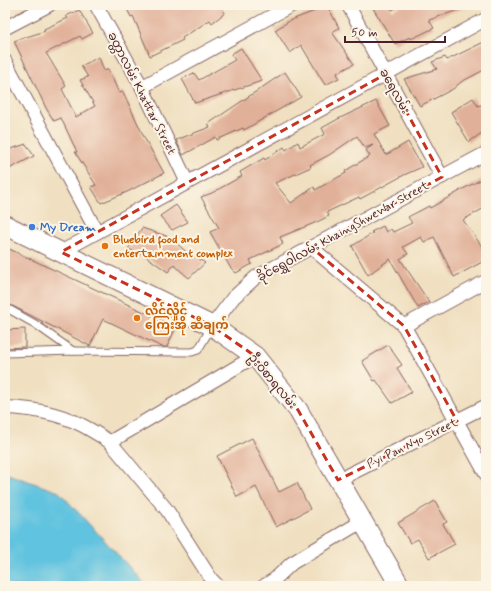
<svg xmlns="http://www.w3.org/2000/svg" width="491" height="591" viewBox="0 0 491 591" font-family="Mynerve,'Noto Sans Myanmar',sans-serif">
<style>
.water{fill:#61c3df;stroke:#567185}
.building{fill:#e1b099;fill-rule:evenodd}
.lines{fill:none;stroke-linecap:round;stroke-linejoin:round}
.service-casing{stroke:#846360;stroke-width:9}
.minor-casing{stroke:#846360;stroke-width:15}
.secondary-casing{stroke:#846360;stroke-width:21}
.service{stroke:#fff;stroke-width:7}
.minor{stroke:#fff;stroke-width:13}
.secondary{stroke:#fff;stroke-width:19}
.marked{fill:none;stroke:#c8321e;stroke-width:3;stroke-dasharray:8 5;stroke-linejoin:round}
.shop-dot{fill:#3f7fe0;stroke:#fcf5e5;stroke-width:1.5}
.food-dot{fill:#e8710a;stroke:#fcf5e5;stroke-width:1.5}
.labels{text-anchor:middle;stroke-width:4;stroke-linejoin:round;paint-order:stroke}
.street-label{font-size:12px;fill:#4a1f2b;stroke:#fcf5e5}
.shop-label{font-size:12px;font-weight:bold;fill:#366cbe;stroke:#fcf5e5;text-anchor:start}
.food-label{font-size:12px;font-weight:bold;fill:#c56008;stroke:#fcf5e5;text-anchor:start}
</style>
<rect width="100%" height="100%" fill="#fcf5e5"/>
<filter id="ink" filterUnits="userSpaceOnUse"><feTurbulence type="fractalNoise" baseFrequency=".025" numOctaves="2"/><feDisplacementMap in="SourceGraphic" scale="8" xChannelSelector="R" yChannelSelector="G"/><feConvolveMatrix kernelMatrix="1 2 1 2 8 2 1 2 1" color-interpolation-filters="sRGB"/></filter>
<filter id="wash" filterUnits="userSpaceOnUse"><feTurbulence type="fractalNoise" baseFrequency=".012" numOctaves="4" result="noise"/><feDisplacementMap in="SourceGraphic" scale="16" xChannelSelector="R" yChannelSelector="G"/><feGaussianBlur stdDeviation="0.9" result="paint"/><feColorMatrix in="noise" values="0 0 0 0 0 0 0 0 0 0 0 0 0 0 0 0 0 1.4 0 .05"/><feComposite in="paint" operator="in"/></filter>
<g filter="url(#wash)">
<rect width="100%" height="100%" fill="#f0e0c1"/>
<polygon class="water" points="5,473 59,492 147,586 5,586"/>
<g id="blocks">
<g class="building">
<polygon points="125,5 220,5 225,13 212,23 210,20 182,38 183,40 150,56 133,16 131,17"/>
<polygon points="312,5 327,5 339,28 332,32 354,64 337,73 339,78 325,85 301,45 290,53 275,30 291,20 315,11"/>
<polygon points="371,5 389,5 392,10 403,5 467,5 467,7 429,20 434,28 411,39 410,37 395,44"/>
<polygon points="79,10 93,33 82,39 80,36 46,53 66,86 62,89 76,117 95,106 80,80 88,77 81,66 99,57 104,71 108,69 119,93 123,92 145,139 164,173 127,192 101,203 91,187 96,185 75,152 77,152 61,118 54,121 46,108 14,41 45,31 44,29 68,18 66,16"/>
<polygon points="486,41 486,69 461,82 453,89 420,106 404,79 437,69 432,62 445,57 447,60"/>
<polygon points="241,48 262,81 195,103 182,79 194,73 199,80 235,60 231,54"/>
<polygon points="285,72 301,97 244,130 243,128 217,140 216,137 183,155 176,140 210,127 208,124"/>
<polygon points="473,98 478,106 486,103 486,130 469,142 451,112"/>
<path d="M 376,101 L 390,126 L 374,134 L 386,155 L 408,142 L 422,167 L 404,175 L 360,199 L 359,197 L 327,212 L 329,216 L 317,222 L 280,237 L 283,244 L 250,260 L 252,264 L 236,273 L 230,267 L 210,232 L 219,228 L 201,197 L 212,193 L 242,176 L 240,172 L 264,158 L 265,160 L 284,147 L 286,150 L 298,142 L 300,147 L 325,134 L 322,128 L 338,119 ZM 357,136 L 365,148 L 373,145 L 366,150 L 370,156 L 345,171 L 346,173 L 315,190 L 314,187 L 291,203 L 275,183 L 311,167 L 310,165 L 329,155 Z"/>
<polygon points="26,144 34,156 5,171 5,151"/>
<polygon points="486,177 486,207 463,220 486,252 486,260 454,277 434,237 424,242 421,237 403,247 408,254 400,259 429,302 418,308 390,259 368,275 352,246 373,233 371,232 383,226 386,232 391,229 393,232 412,223 408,217 429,206 430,208 460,191 459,191"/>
<polygon points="176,205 188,222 172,230 160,216"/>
<polygon points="142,228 169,237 189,254 190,253 205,263 189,278 174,265 168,272 144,255 128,249"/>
<polygon points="5,247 176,327 167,347 162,347 103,319 90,346 5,302"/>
<polygon points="25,329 25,347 5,348 5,330"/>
<polygon points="388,345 402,365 397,368 412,392 392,403 376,380 374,381 362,361"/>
<polygon points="252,438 279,492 297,483 310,509 276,527 256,487 237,497 217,456"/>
<polygon points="435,501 447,522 443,524 455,544 429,558 418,539 410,543 398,523"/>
</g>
</g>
</g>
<g filter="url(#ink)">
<use href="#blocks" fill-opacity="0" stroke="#846360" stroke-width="1"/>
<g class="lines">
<g class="service-casing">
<g id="service">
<polyline points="5,307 35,324 73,351"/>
<polyline points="5,353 74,351 192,352 198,350 212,326"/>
</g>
</g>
<g class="minor-casing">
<g id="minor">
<polyline points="96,5 142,87 187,182"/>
<polyline points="348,5 442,177"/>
<polyline points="5,28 49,5"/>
<polyline points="5,61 97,232"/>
<polyline points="142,87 292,5"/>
<polyline points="312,248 404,326 486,474"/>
<polyline points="61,252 486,19"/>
<polyline points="212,326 233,298 256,277 486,153"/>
<polyline points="404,326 486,281"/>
<path d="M 5,408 C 14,407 23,409 33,410 C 65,415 83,424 110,442"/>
<polyline points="338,480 486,406"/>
<polyline points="218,586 211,579 167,510 110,442 255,356"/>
<polyline points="264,586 275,579 292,563 361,522"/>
</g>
</g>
<g class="secondary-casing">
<polyline id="secondary" points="5,225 212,326 255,356 298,410 400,586"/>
</g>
<use href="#service" class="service"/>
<use href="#minor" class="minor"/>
<use href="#secondary" class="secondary"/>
</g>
</g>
<path class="marked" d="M 386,74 L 442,177 L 312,248 L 404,326 L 457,421 L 338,480 L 298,410 L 255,356 L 212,326 L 61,252 Z"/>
<circle class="shop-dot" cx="32" cy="227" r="4"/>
<g class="food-dot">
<circle cx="105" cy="246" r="4"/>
<circle cx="137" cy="318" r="4"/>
</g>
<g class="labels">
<g class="street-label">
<text transform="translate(395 91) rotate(61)" y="4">ခရေလမ်း</text>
<text transform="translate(142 93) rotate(63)" y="4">ခတ္တာလမ်း Khattar Street</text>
<text transform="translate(343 231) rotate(-29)" y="4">ခိုင်ရွှေဝါလမ်း KhaingShweWar Street</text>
<text transform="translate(273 381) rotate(50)" y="4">ဦးဝိစာရလမ်း</text>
<text transform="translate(412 443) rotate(-26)" y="4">Pyi Pan Nyo Street</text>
</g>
<g class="shop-label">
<text x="40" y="231">My Dream</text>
</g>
<g class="food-label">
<text x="113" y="243">Bluebird food and<tspan x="113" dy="14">entertainment complex</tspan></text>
<text x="145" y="315">လှိုင်လှိုင်<tspan x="145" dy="14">ကြေးအို ဆီချက်</tspan></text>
</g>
</g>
<rect width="491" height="591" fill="none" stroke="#fcf5e5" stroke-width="20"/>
<path d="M345 36v6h100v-6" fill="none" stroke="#4a1f2b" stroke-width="2"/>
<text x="351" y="36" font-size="12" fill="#4a1f2b" stroke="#fcf5e5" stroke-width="3" paint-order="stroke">50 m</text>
</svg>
